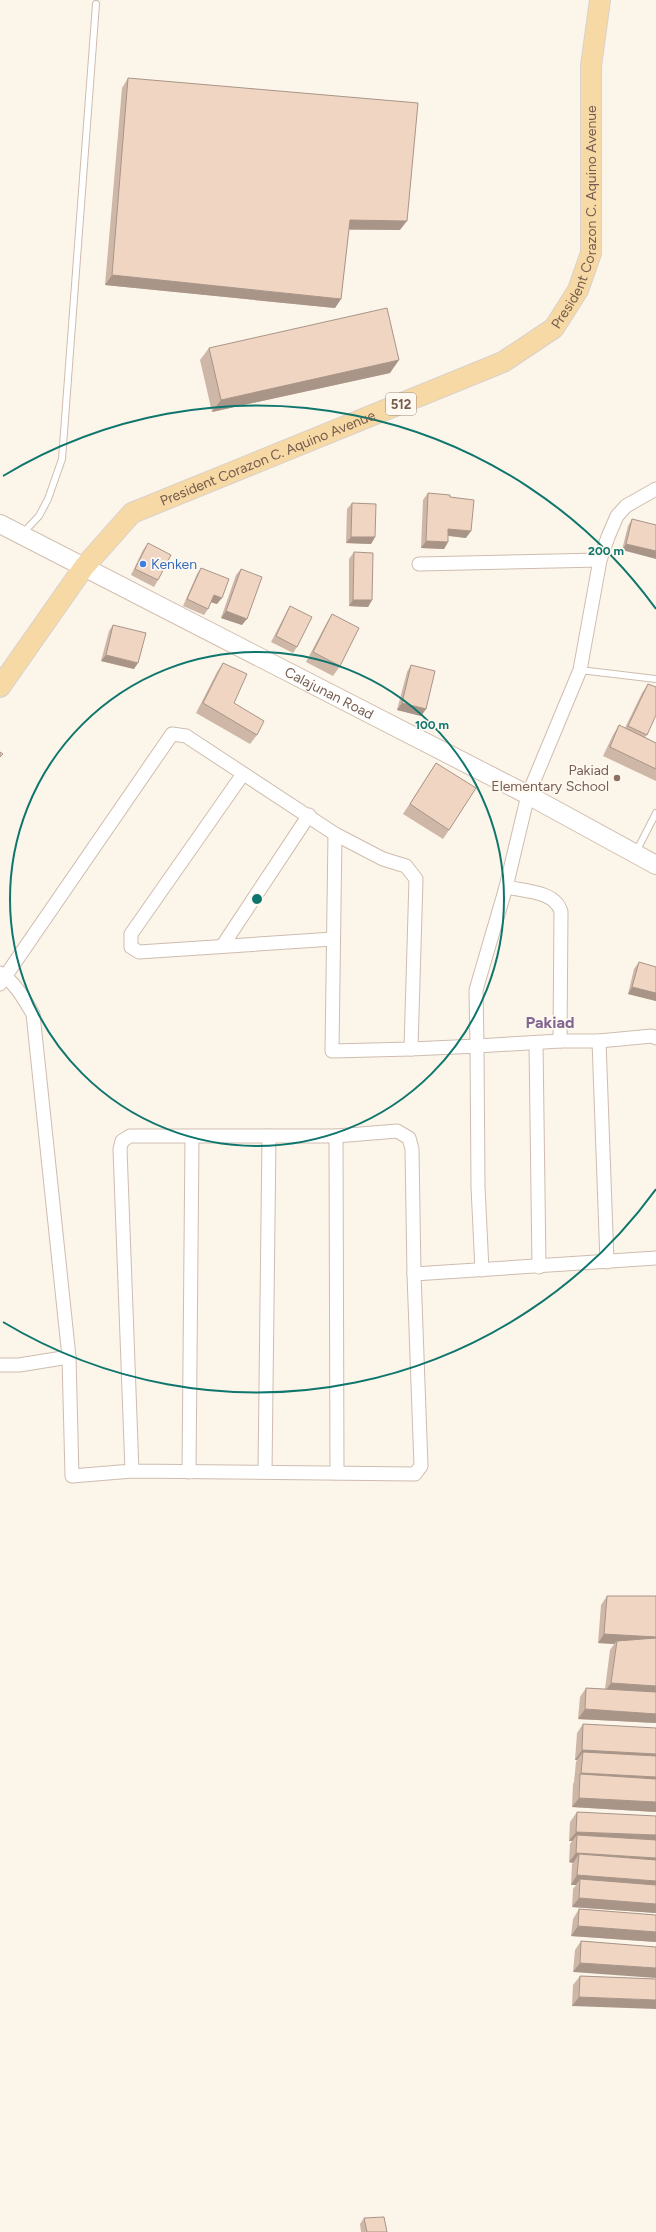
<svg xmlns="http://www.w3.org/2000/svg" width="656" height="2232" viewBox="0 0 656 2232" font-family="Figtree,sans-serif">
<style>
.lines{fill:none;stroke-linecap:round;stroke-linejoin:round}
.lane-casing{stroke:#cebdaf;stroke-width:8}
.street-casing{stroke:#cebdaf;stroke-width:15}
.secondary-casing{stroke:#d3bfb0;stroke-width:20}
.primary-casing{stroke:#d9d1cd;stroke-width:22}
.lane{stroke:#fff;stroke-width:6}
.street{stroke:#fff;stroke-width:13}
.secondary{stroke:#fff;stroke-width:18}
.primary{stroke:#f7d9a5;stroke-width:20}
.wall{fill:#ceb7a7}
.shaded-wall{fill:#a89588}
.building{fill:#f0d5c2;stroke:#a89588}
.ring{fill:none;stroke:#0f766e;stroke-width:2}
.shop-dot{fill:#3f7fe0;stroke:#fef9f0;stroke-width:1.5}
.education-dot{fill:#8d6e63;stroke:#fef9f0;stroke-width:1.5}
.labels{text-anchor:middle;stroke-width:3.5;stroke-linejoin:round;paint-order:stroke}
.shield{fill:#fef9f0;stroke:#9f8b7f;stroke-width:1}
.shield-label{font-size:13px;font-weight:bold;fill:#765c4e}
.street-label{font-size:14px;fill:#765c4e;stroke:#fef9f0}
.shop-label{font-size:14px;fill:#366cbe;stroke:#fef9f0;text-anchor:start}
.education-label{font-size:14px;fill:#785e54;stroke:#fef9f0;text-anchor:end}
.quarter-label{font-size:16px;font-weight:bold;fill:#836691;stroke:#fef9f0}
.centre{fill:#0f766e;stroke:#fef9f0;stroke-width:2}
.ring-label{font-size:12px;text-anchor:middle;font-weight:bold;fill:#0f766e;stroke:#fef9f0;stroke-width:3.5;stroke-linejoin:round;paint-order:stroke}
</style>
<rect width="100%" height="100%" fill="#fcf5e9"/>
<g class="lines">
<g class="lane-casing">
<g id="lane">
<polyline points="23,533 39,516 48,499 62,459 96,4"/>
<polyline points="580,670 656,679"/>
<polyline points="636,852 656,813"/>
</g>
</g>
<g class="street-casing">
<g id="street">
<path d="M 656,489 L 626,506 L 617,516 L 608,537 L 600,560 L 580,670 L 528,795 L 506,887 C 523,891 556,891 561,912 L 560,1041 L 599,1041 L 652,1036 L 656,1038"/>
<polyline points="419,564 600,560"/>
<polyline points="243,774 131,934 131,947 139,952 333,939"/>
<polyline points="506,887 476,990 477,1046 560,1041"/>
<polyline points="223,945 309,815"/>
<path d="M 0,973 C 15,982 24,999 33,1014 L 69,1357 L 72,1476 L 132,1471 L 415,1474 L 421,1466 L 414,1274 L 412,1149 L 409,1138 L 397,1131 L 336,1136 L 130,1136 L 122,1141 L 120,1149 L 132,1471"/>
<polyline points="0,984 172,734 186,736 335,834 383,859 406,866 416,879 411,1049 332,1051 335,834"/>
<polyline points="599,1041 607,1262"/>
<polyline points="536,1043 539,1267"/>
<polyline points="411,1049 477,1046 478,1187 482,1270"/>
<polyline points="336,1136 337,1473"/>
<polyline points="414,1274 656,1258"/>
<polyline points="0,1365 19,1365 69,1357"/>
<polyline points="189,1472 192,1137"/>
<polyline points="265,1472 269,1136"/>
</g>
</g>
<g class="secondary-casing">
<g id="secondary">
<path id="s1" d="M 0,524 L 528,795 L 656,865"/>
</g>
</g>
<g class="primary-casing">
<g id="primary">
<path id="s2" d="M 0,687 L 84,567 L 132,513 L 503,362 L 554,328 L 578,290 L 591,253 L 591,66 L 600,0"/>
</g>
</g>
<use href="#lane" class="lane"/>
<use href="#street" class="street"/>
<use href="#secondary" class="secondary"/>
<use href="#primary" class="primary"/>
</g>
<g class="wall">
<polygon points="128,78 400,230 349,230 341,299 335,308 105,285 122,88"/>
<polygon points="209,348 390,373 212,412 200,360"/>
<polygon points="428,493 450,497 466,538 448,536 448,542 444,549 421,548 423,500"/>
<polygon points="352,503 375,537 371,544 346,543 347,509"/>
<polygon points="632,519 656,525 622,550 628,526"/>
<polygon points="148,543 158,580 154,587 131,575 143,550"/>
<polygon points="354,552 372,600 368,607 349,606 349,559"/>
<polygon points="201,568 217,604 211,602 208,609 204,615 183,606 197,574"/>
<polygon points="241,569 242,625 221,618 236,575"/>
<polygon points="290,606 297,647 293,653 271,642 286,613"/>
<polygon points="332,614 340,666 333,676 306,662 326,624"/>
<polygon points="113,625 134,669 101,661 109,631"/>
<polygon points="223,663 234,703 257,735 250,744 196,713 217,672"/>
<polygon points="411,665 426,709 421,716 397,710 407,672"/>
<polygon points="648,684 647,735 645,737 656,743 656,781 603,756 613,735 619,725 625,728 642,693"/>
<polygon points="436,763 449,830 443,839 403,814"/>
<polygon points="639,962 656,967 656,1001 628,994 634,969"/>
<polygon points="607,1596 656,1596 656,1723 578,1719 580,1697 586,1688 605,1689 610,1650 614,1644 598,1643 601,1605"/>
<polygon points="583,1724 656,1728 656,1812 572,1807 573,1784 574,1782 576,1762 577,1760 575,1760 577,1733"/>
<polygon points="577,1812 656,1816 656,1913 572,1907 573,1889 576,1885 571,1885 572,1864 573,1863 569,1862 570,1844 572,1841 569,1841 570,1822"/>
<polygon points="579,1909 656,1915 656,1942 571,1936 573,1919"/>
<polygon points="581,1941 656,1947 573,1972 575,1950"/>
<polygon points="580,1976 656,1979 572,2006 573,1985"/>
<polygon points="364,2218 387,2232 361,2232 360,2224"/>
</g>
<g class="shaded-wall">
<polygon points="350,220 407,221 400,230 343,229"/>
<polygon points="112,275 341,299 335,308 105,285"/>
<polygon points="399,360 390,373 212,412 221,400"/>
<polygon points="448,529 471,531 466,538 443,535"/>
<polygon points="351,537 375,537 371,544 346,543"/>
<polygon points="426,541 448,542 444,549 421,548"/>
<polygon points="626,544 656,551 656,559 622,550"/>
<polygon points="214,595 222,598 217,604 210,602"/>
<polygon points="353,600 372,600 368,607 349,606"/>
<polygon points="226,611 247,619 242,625 221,618"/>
<polygon points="106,655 138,663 134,669 101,661"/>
<polygon points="402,703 426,709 421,716 397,710"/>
<polygon points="632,987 656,993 656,1001 628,994"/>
<polygon points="604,1634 656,1637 656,1646 617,1641 614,1644 598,1643"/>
<polygon points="611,1683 656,1686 656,1696 604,1693"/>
<polygon points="585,1709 656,1714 656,1723 578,1719"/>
<polygon points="582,1750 656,1754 656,1764 583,1752 577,1760 575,1760"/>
<polygon points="581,1773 656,1777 656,1787 580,1774 574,1782"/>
<polygon points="579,1798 656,1802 656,1812 572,1807"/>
<polygon points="576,1832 656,1835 656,1845 577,1835 572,1841 569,1841"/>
<polygon points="576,1853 656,1858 656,1867 579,1854 573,1863 569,1862"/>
<polygon points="577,1875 656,1881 656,1891 580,1879 576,1885 571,1885"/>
<polygon points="579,1898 656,1904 656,1913 572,1907"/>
<polygon points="578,1926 656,1932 656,1942 571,1936"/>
<polygon points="580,1963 656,1968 656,1978 573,1972"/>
<polygon points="579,1997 656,2000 656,2009 572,2006"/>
</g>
<g class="building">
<polygon points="128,78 418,103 407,221 350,220 341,299 112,275"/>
<polygon points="387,308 399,360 221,400 209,348"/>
<polygon points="428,493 450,495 450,497 474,500 471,531 448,529 448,542 426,541"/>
<polygon points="352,503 376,504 375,537 351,537"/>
<polygon points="632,519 656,525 656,551 626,544"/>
<polygon points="148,543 171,555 158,580 135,569"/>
<polygon points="354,552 373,553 372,600 353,600"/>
<polygon points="201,568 229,579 222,598 214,595 208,609 187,599"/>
<polygon points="241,569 262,577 247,619 226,611"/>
<polygon points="290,606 312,617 297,647 276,636"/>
<polygon points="332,614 359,628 340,666 313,652"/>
<polygon points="113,625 146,633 138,663 106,655"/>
<polygon points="223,663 247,674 234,703 264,721 257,735 203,703"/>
<polygon points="411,665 435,671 426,709 402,703"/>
<polygon points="648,684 656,687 656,715 647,735 628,726"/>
<polygon points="619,725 656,743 656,769 610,747"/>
<polygon points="0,752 3,754 0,757"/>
<polygon points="436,763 476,788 449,830 410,804"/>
<polygon points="639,962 656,967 656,993 632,987"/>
<polygon points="607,1596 656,1596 656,1637 604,1634"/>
<polygon points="656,1638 656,1686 611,1683 617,1641"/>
<polygon points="586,1688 656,1692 656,1714 585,1709"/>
<polygon points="583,1724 656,1728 656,1754 582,1750"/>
<polygon points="583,1752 656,1756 656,1777 581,1773"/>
<polygon points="580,1774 656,1779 656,1802 579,1798"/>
<polygon points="577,1812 656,1816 656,1835 576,1832"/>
<polygon points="577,1835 656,1840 656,1858 576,1853"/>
<polygon points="579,1854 656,1860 656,1881 577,1875"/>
<polygon points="580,1879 656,1885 656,1904 579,1898"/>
<polygon points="579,1909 656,1915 656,1932 578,1926"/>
<polygon points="581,1941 656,1947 656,1968 580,1963"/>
<polygon points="580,1976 656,1979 656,2000 579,1997"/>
<polygon points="384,2217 387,2232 367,2232 364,2218"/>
</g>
<g class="ring">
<circle cx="257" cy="899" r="247"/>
<path d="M656 1189A493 493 0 0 1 3 1322M3 476A493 493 0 0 1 656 609"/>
</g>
<circle class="shop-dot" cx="143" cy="564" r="4"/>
<circle class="education-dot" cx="617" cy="778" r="4"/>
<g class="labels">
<rect class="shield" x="386" y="393" width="30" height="22" rx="3"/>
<g class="shield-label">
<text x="401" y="409">512</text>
</g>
<g class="street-label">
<text dy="5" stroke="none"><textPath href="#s2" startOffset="797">President Corazon C. Aquino Avenue</textPath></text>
<text dy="5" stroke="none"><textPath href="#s2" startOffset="365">President Corazon C. Aquino Avenue</textPath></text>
<text dy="5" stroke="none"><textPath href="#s1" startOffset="370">Calajunan Road</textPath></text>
</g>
<g class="shop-label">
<text x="151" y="569">Kenken</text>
</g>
<g class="education-label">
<text x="609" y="775">Pakiad<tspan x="609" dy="16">Elementary School</tspan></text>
</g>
<g class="quarter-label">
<text x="550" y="1028">Pakiad</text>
</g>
</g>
<circle cx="257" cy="899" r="6" class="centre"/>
<g class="ring-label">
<text x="606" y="555">200 m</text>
<text x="432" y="729">100 m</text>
</g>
</svg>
